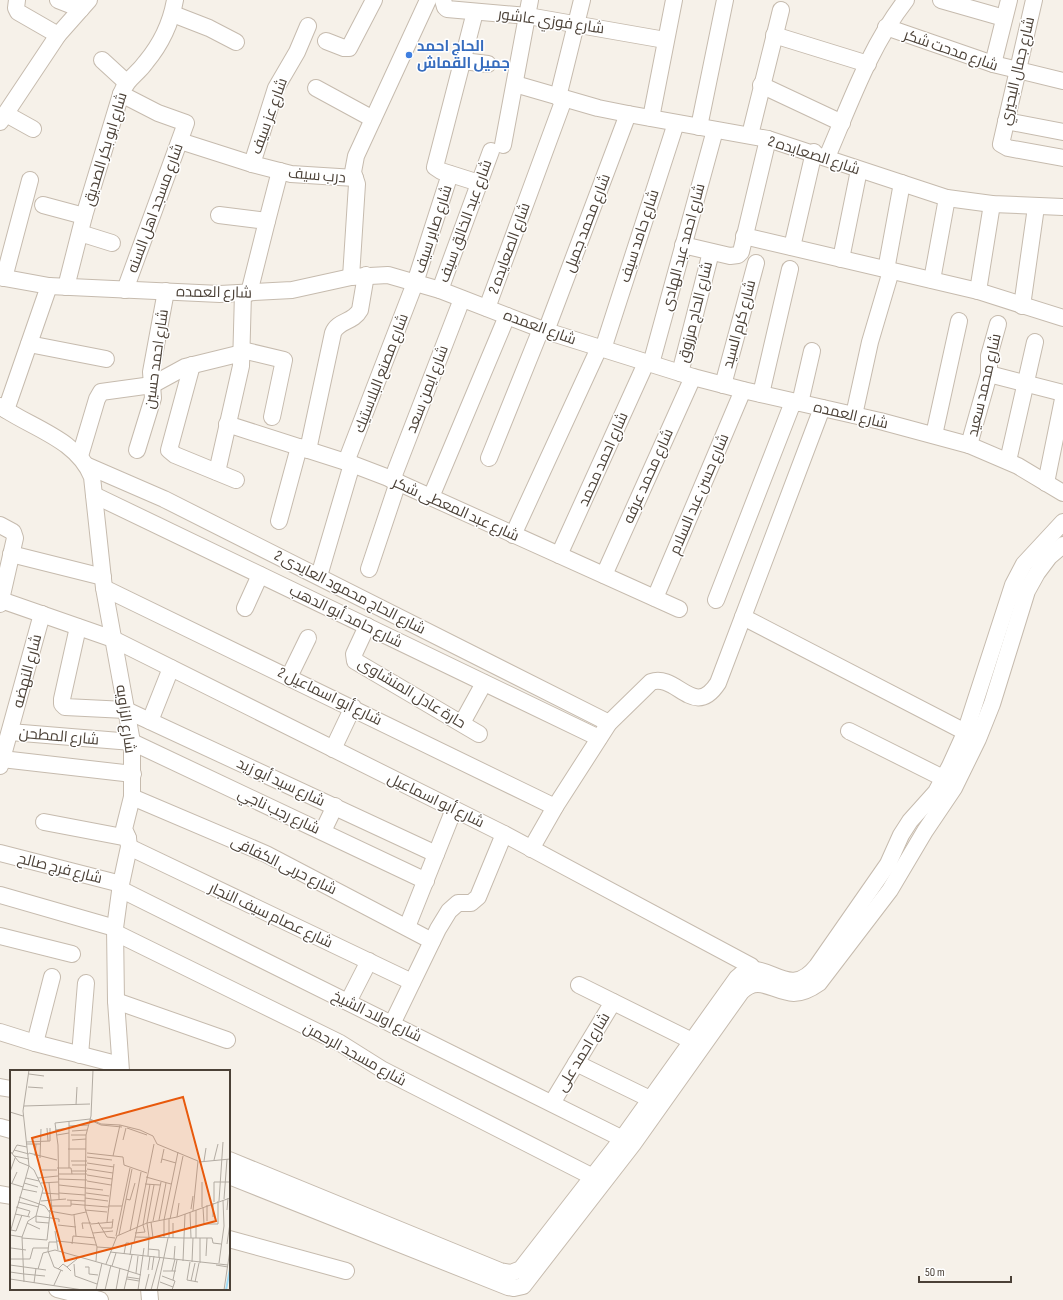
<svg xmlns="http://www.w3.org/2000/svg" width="1063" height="1300" viewBox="0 0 1063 1300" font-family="'Sofia Sans Condensed',Cairo,sans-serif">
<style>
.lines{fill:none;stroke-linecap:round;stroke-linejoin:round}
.minor-casing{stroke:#c6bbae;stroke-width:18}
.minor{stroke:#fff;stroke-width:16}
.shop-dot{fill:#3f7fe0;stroke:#fff;stroke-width:1.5}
.labels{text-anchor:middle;stroke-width:3;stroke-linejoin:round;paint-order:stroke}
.street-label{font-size:15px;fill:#4b4137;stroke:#fff}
.shop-label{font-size:15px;font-weight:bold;fill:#366cbe;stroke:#fff;text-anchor:start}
.inset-river{fill:none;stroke:#a1ddf8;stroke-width:2}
.inset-road{fill:none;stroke:#b2aba2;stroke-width:1}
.view{fill:#e8590c;fill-opacity:0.15;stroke:#e8590c;stroke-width:2}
.inset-edge{fill:none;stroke:#4b4137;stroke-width:2}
</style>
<rect width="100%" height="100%" fill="#f6f1e9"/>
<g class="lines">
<g class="minor-casing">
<g id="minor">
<polyline points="17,0 16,8 18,12 58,35"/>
<polyline points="58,0 81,9"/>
<polyline points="443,0 445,7 447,9 528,16 665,40"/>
<polyline points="941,0 1004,18"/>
<polyline points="1034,0 1001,144 1008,148 1063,158"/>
<polyline points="475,12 435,167 441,171 479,183"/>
<polyline points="173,14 209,28 236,42"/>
<polyline points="886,27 993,64 1063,81"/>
<polyline points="774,35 868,64"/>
<polyline points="326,41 344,48 349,48 374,0"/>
<polyline points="102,60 126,82"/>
<polyline points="463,61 488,64"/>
<polyline points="993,64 1009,0"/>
<polyline points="515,84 598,108 628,114 768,139 947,198 992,204 1063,207"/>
<polyline points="761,85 842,123"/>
<polyline points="316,88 373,119"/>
<polyline points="121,94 158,113 186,123 125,290"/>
<polyline points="558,97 582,0"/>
<polyline points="6,114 33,129"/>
<polyline points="651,118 674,0"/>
<polyline points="1006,121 1063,132"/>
<polyline points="0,122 58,35 89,0"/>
<polyline points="699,127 725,0"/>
<polyline points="750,135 781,10"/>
<polyline points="180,141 252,164 291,174 355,178"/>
<polyline points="503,145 530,0"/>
<path d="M 827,157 C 850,104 870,46 906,0"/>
<polyline points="252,164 276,88 297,52 308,26"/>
<polyline points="43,205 84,216"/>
<polyline points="219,215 267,221 249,293"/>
<polyline points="267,221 280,171"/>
<polyline points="80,233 112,243"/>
<polyline points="744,236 978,291 1063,318"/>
<polyline points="683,245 730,256 738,255 741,252 768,139"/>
<polyline points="792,247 814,152"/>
<polyline points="841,259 859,170"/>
<polyline points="886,270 902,183"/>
<polyline points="0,277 49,286 220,294 292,290 351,277 388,275 440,290 546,331 693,377 743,390 880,421 969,445 1018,466 1063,493"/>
<polyline points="351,277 357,184 353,172 356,156 428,0"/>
<polyline points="4,278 30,180"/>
<polyline points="932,280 947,198"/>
<path d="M 66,287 L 84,216 L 121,94 C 128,77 136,76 146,62 C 161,44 171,23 175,0"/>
<polyline points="440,290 491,151"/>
<polyline points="978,291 992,204"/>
<polyline points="1022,306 1036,207"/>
<polyline points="487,308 564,99"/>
<polyline points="546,331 628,114"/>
<polyline points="29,344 106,359"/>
<polyline points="603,349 676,123"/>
<polyline points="242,350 284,360 272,417"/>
<polyline points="651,364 715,130"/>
<polyline points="192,365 169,450 175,455 236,480"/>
<polyline points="680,373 711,252"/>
<polyline points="989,374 1063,393"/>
<polyline points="723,385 756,263"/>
<polyline points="761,394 790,269"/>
<polyline points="800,403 812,351"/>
<path d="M 0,406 C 31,428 77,439 92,477 L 104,588 L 132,742 L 132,797 L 124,829 L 128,838 L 129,847 L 121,884 L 115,928 L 116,1001 L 121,1071"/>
<polyline points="6,410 49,286"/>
<polyline points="854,415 870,342 891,271"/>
<polyline points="227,424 352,464 386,477 679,609"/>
<polyline points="934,435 959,321"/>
<polyline points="969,445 989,374 989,356 998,324"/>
<polyline points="137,450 153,398 151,372 166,291"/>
<path d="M 308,450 L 333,333 C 338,320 353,323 360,310 L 366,275"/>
<polyline points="80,456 97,399 101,392 152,385 185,367 242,353"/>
<polyline points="489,458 541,329"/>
<polyline points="1008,461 1035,342"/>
<polyline points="346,462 415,283 450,174"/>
<polyline points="88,466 164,499 609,723"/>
<polyline points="217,472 241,366 243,293"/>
<polyline points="392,480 462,299"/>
<polyline points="1046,483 1063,399"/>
<polyline points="94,495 599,738"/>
<polyline points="431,497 507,316"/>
<polyline points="279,521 299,447"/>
<polyline points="0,525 13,532 15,538 0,604"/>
<polyline points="513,535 599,348"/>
<polyline points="11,554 103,577"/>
<polyline points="559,555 646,363"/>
<polyline points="369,569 398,482"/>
<polyline points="604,575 693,377"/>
<polyline points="319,576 352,464"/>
<polyline points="104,588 555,807"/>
<polyline points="655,598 743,390"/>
<polyline points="1,600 113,639 504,834 751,966 754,970"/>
<polyline points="716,600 793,402"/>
<polyline points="245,608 260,575"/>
<polyline points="743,617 975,737"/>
<polyline points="367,626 354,654 355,661 479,734"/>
<polyline points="78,627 62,699 62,704 65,707 126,710 436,854"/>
<polyline points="289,677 308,638"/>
<polyline points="150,721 171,668"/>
<polyline points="462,723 484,683"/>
<polyline points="849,731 943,778"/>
<polyline points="10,732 132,742 426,881"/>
<polyline points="333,749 353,707"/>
<polyline points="2,759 133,774"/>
<polyline points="0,766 42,614"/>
<polyline points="132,797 266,854 432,941"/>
<polyline points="44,822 128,838"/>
<polyline points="323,831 335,806"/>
<polyline points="129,847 412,982"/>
<path d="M 531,849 L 555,807 L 609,723 L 651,682 C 677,673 694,720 718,683 L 822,408"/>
<polyline points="0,853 121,884"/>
<polyline points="120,889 631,1143"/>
<polyline points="0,895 115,928"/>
<polyline points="407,927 454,809"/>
<polyline points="116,933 340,1043 383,1070 593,1177"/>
<polyline points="0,936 72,954"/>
<polyline points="579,985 692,1041"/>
<polyline points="116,1001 227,1040"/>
<polyline points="348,1002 369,961"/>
<polyline points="392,1024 438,929 449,911 458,903 471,903 478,897 504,834"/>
<polyline points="0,1032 35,1043 120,1065"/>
<polyline points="35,1043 52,977"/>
<polyline points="80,1055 86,983"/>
<polyline points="576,1063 650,1099"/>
<polyline points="0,1087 11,1089"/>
<polyline points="552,1103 613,1002"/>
<polyline points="0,1127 11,1130"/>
<path d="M 229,1160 L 500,1271 L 511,1273 L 521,1269 L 622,1139 L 737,978 C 765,951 786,1005 817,966 L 888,864 L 901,835 L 910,821 L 936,792 L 950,766 L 965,733 L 1013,585 L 1024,564 L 1063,522"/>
<path d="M 229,1176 L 508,1287 L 514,1288 L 523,1286 L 633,1144 L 741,992 C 759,974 773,992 794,993 C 803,993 812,988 819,983 L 890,890 L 925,831 L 954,788 L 978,739 L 992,704 L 1027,591 L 1037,573 L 1049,557 L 1063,545"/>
<polyline points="0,1194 11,1196"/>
<polyline points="229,1239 346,1271"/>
<polyline points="57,1289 100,1300"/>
<polyline points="149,1289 150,1300"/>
</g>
</g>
<use href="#minor" class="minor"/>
</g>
<circle class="shop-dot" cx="409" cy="55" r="4"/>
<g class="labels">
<g class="street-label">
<text transform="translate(551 21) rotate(8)" y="5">شارع فوزي عاشور</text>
<text transform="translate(951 50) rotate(19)" y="5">شارع مدحت شكر</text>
<text transform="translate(1017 71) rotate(-77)" y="5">شارع جمال البحيري</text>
<text transform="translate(269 116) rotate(-70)" y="5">شارع عز سيف</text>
<text transform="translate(105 149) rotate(-73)" y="5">شارع ابو بكر الصديق</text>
<text transform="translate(814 155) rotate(18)" y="5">شارع الصعايده 2</text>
<text transform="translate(317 175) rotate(5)" y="5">درب سيف</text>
<text transform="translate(155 208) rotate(-70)" y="5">شارع مسجد اهل السنه</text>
<text transform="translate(465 221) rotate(-70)" y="5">شارع عبد الخالق سيف</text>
<text transform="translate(587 223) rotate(-69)" y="5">شارع محمد جميل</text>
<text transform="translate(433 229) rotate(-72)" y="5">شارع صابر سيف</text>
<text transform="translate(639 236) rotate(-72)" y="5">شارع حامد سيف</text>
<text transform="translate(683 247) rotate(-75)" y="5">شارع احمد عبد الهادى</text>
<text transform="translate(509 248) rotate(-70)" y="5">شارع الصعايده 2</text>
<text transform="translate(214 292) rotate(1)" y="5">شارع العمده</text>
<text transform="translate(695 312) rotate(-76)" y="5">شارع الحاج مرزوق</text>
<text transform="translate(739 324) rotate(-75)" y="5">شارع كرم السيد</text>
<text transform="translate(540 327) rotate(20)" y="5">شارع العمده</text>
<text transform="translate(156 359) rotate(-82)" y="5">شارع احمد حسين</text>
<text transform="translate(381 373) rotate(-69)" y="5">شارع مصنع البلاستيك</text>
<text transform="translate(984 385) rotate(-77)" y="5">شارع محمد سعيد</text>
<text transform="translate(427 389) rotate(-69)" y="5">شارع ايمن سعد</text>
<text transform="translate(851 415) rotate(13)" y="5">شارع العمده</text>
<text transform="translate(603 459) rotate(-66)" y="5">شارع احمد محمد</text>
<text transform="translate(648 476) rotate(-66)" y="5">شارع محمد عرفه</text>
<text transform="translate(699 494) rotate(-67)" y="5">شارع حسن عبد السلام</text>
<text transform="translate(456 509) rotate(24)" y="5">شارع عبد المعطى شكر</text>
<text transform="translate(350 592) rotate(27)" y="5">شارع الحاج محمود العايدى 2</text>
<text transform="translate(346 616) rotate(26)" y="5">شارع حامد أبو الدهب</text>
<text transform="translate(27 671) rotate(-75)" y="5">شارع النهضه</text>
<text transform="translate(412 693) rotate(31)" y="5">حارة عادل المنشاوى</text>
<text transform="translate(330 696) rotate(26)" y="5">شارع أبو اسماعيل 2</text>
<text transform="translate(126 719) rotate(82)" y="5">شارع الزاويه</text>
<text transform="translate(59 736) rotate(5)" y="5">شارع المطحن</text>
<text transform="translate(281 782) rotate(25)" y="5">شارع سيد أبو زيد</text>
<text transform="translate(436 800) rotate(26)" y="5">شارع أبو اسماعيل</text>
<text transform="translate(279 811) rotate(25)" y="5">شارع رجب ناجي</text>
<text transform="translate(284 865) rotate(26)" y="5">شارع حربى الكفافى</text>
<text transform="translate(60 868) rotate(14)" y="5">شارع فرج صالح</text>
<text transform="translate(271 915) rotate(25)" y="5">شارع عصام سيف النجار</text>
<text transform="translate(377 1016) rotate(26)" y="5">شارع اولاد الشيخ</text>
<text transform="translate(583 1052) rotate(-59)" y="5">شارع احمد على</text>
<text transform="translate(355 1054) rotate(29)" y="5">شارع مسجد الرحمن</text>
</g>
<g class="shop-label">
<text x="417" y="51">الحاج احمد<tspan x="417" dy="17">جميل القماش</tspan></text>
</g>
</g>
<g transform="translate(10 1070)">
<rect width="220" height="220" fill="#f6f1e9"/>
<path class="inset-river" d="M 216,220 L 220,199"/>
<path class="inset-road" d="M 83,0 L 81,46 L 76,65 L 75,138 L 87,177 L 86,191M 19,4 L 34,6M 18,17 L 33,18M 66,35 L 67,17M 14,36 L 80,34M 0,42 L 13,46M 80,50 L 91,55 L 112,57M 59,51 L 59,98M 59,56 L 78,55M 37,58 L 38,71M 117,58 L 137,65M 45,60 L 59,58M 62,61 L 77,60M 47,65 L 59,63M 61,65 L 76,65M 62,70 L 76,69M 113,70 L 116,58M 16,72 L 40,71 L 40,58M 16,74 L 31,74M 58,79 L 76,79M 4,80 L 19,84M 0,81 L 9,92 L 19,96M 19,83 L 47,90M 77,83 L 113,87 L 114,95 L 137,103M 2,84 L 7,75 L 17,77M 4,86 L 19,89M 25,86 L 26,74M 103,86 L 110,55M 77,87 L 102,90M 30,88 L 31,59M 152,89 L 166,93M 204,90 L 208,74M 61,91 L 77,91M 194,91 L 196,78M 189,92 L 220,89M 77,93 L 104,97M 151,93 L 154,79M 62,95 L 77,95M 47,98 L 61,98 L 62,104M 77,99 L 103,103M 32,100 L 47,100M 62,101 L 77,101M 0,102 L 5,88M 48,104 L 77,104M 77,105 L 102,109M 136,107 L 161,114M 16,108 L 29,111M 28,108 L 48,106M 48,109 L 77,110M 77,111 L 101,115M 0,113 L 13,117M 2,113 L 7,102M 14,113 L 28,117M 31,113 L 48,112M 39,113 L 42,139 L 39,141M 135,114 L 150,115M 49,115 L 76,118M 76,118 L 93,120M 12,119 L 27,122M 32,123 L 49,124M 49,123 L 75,125M 76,123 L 99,126M 9,127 L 35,136 L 40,143 L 37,170 L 12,168M 75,128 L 98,131M 49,129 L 48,75 L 45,53 L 80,49 L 91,54 L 110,55 L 130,60 L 143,66 L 147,74 L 188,91 L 183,141M 116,129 L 120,130 L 125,113M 214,129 L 217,89M 57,130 L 75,131M 31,131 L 56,129M 209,131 L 213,72M 8,132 L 29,137M 204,132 L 204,112 L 220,112M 203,133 L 203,147M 61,134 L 98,137M 41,136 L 61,136 L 61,130M 98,136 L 112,136M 6,137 L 20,141 L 18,146M 192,137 L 192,112M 193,137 L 194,154 L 208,154 L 208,131M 181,139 L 183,126M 75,140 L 97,142M 186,140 L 186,168M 217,140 L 218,128M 39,141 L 62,145 L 76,142M 180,142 L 181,168M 5,144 L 20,147M 64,145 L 66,166M 26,146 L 49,149 L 49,152M 26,146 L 26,152 L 39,153M 167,147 L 169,133M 160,149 L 173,86M 149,150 L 156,113M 154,150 L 168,82M 154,150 L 154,168M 143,151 L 151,112M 197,151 L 197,135M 88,152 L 97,167 L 105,168M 97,152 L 104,94M 141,152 L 143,168M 17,153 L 30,159M 163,153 L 163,168M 81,154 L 103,152M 48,155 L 66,157M 92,158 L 102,158 L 103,149M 73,159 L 72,153 L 81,153M 1,160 L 6,161 L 12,145M 45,161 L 48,180M 120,161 L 131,102M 0,163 L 19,96 L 13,41 L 19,0M 83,163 L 103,161M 125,163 L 135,162 L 133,155 L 140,114M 0,165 L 12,167M 109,165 L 122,99M 106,166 L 120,98M 125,167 L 174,168M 139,167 L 137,153 L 144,115M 159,168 L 159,149M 174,168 L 190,168 L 190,193M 190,168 L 202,168 L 203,173 L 211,174M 47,171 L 86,175M 47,172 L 39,172 L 38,181 L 44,197 L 53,201M 124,173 L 144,74M 62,174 L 63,166 L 85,168M 217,174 L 220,153M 87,177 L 102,178M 1,178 L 16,180M 138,179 L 149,180 L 149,187M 100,182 L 218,195M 114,184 L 116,173 L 119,173M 120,185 L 122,173M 138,186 L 139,167M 196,186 L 197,168M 0,189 L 20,189 L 23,178 L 38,178M 164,189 L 165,176M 173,191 L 175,144M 180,192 L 177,210 L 188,212M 182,192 L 183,168M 209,193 L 214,156 L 213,130M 64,194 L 65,206 L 87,214M 96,194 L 107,166 L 137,153 L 167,147 L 220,128M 0,195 L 36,200M 206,195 L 218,197M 102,196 L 106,183M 75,197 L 79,197 L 79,204 L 88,205M 28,199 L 33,183 L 45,180 L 119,201M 48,199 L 53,194 L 57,197M 138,200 L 140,186M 142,200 L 144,186M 61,201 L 57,197 L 67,189M 118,201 L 131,205M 153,201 L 166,201M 162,201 L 165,189M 0,202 L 14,204M 126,203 L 128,186M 14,204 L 35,206M 152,206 L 165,211 L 162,220M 117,207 L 130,209M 0,209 L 73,220M 117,209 L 129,211M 163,210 L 167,190M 181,211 L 185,193M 14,212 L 12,167 L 18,151 L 26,146 L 33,119 L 24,100 L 19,96M 150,212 L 163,217M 185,212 L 189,193M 24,213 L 26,198M 44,215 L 51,200M 86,220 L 92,193M 95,220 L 101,195M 106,220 L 110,198M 114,220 L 122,185M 128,220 L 134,178M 135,220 L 139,204M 141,220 L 150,187M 147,220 L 158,168M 214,220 L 220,180"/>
<path class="view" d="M 173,27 L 206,151 L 55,191 L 22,68 Z"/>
<rect width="220" height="220" class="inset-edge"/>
</g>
<path d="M919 1276v6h92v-6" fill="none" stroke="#4b4137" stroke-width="2"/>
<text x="925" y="1276" font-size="12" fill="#4b4137" stroke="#ffffff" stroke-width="3" paint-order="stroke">50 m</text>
</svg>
